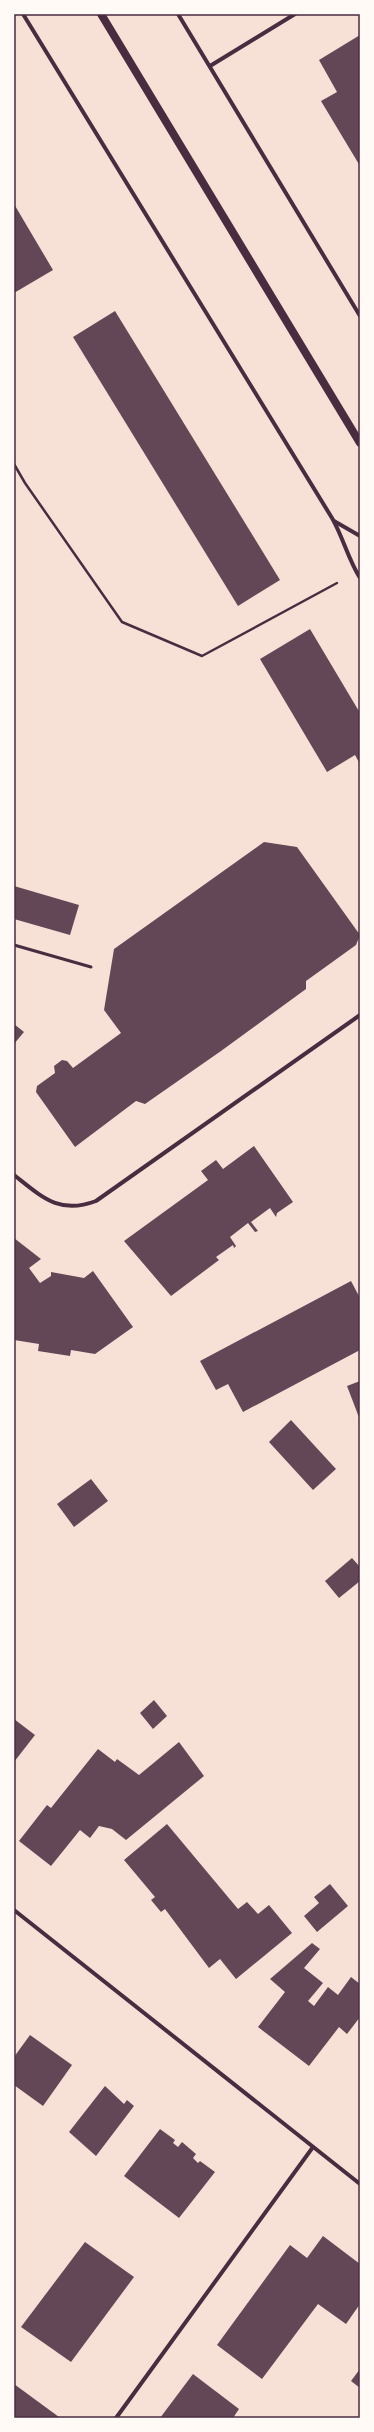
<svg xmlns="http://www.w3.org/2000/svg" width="374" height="2432" viewBox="0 0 374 2432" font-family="'Archivo Narrow',sans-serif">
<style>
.building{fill:#644757}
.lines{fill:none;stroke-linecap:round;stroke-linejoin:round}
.path{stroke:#4a2c40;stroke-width:2.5}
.service{stroke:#4a2c40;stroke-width:3}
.minor{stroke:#4a2c40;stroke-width:4}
.secondary{stroke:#4a2c40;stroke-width:8}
.neatline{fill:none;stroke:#4a2c40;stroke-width:1.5}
</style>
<rect width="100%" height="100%" fill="#f7e1d7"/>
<g class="building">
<polygon points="360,35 360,166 321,101 337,92 319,60"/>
<polygon points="14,204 53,270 14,293"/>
<polygon points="115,311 280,580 238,606 73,337"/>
<polygon points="310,629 360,713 360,764 355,755 327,772 260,659"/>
<polygon points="264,842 297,847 360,935 356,945 306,981 306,989 221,1051 145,1104 136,1101 75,1147 36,1092 37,1086 55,1073 54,1066 62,1060 67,1061 73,1068 121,1033 104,1010 114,949"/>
<polygon points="14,886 79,905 70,935 14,919"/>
<polygon points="14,1024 24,1032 14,1044"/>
<polygon points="254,1146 293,1202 277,1213 276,1217 270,1208 251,1222 258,1231 255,1232 248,1223 230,1237 236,1246 234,1248 233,1245 216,1257 219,1260 171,1296 124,1241 208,1180 201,1171 216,1160 223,1169"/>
<polygon points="14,1238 41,1259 29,1268 40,1283 51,1276 51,1272 84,1278 93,1271 133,1327 95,1354 71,1350 70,1356 38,1351 39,1344 14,1340"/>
<polygon points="351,1281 360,1298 360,1350 243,1412 228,1384 216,1390 200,1361"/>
<polygon points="360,1381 360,1420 347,1386"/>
<polygon points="291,1420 336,1469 313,1490 269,1442"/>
<polygon points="91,1479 108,1501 74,1527 57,1504"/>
<polygon points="352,1558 360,1567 360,1581 339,1598 325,1581"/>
<polygon points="154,1700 167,1716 153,1729 140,1713"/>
<polygon points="14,1719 35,1735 14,1762"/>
<polygon points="179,1742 204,1776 126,1840 112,1829 99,1826 90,1838 80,1830 51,1866 19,1841 47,1805 51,1808 98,1749 115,1762 117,1759 139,1775"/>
<polygon points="167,1824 238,1909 247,1902 258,1914 269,1905 292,1933 236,1979 220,1959 209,1968 165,1909 161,1912 151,1900 155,1897 124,1860"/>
<polygon points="330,1884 348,1906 317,1932 304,1916 319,1903 314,1897"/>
<polygon points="312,1943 320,1949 304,1968 323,1983 308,2001 314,2006 328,1987 338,1995 351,1977 360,1984 360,2017 347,2034 339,2027 309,2066 258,2027 285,1992 270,1979"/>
<polygon points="30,2035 72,2065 43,2106 14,2085 14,2057"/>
<polygon points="105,2086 124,2104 127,2100 134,2106 96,2156 69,2132"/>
<polygon points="160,2129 175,2140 173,2143 178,2147 182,2142 196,2154 193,2158 198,2163 200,2161 215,2172 179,2218 124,2176"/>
<polygon points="323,2236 360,2264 360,2304 346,2324 318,2304 262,2379 217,2345 290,2245 307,2258"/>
<polygon points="85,2242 134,2277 71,2362 21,2327"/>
<polygon points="360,2369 360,2388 351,2381"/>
<polygon points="193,2374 239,2409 233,2418 160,2418"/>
<polygon points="14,2384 59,2417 59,2418 14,2418"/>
</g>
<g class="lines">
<polyline class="path" points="14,464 25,483 122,622 202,656 337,583"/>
<polyline class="service" points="14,945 91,967"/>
<g class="minor">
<path d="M 23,14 C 125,183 230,349 332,518 C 343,537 348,559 360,578"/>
<polyline points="178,14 360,316"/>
<polyline points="210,66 295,14"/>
<polyline points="334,521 360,536"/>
<path d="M 14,1175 C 42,1197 59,1215 96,1201 L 360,1015"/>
<polyline points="14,1910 360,2184"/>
<polyline points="116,2418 313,2147"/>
</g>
<polyline class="secondary" points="101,14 360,443"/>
</g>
<rect width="374" height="2432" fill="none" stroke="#fffaf5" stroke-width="30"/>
<rect x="15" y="15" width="344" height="2402" class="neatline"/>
</svg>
